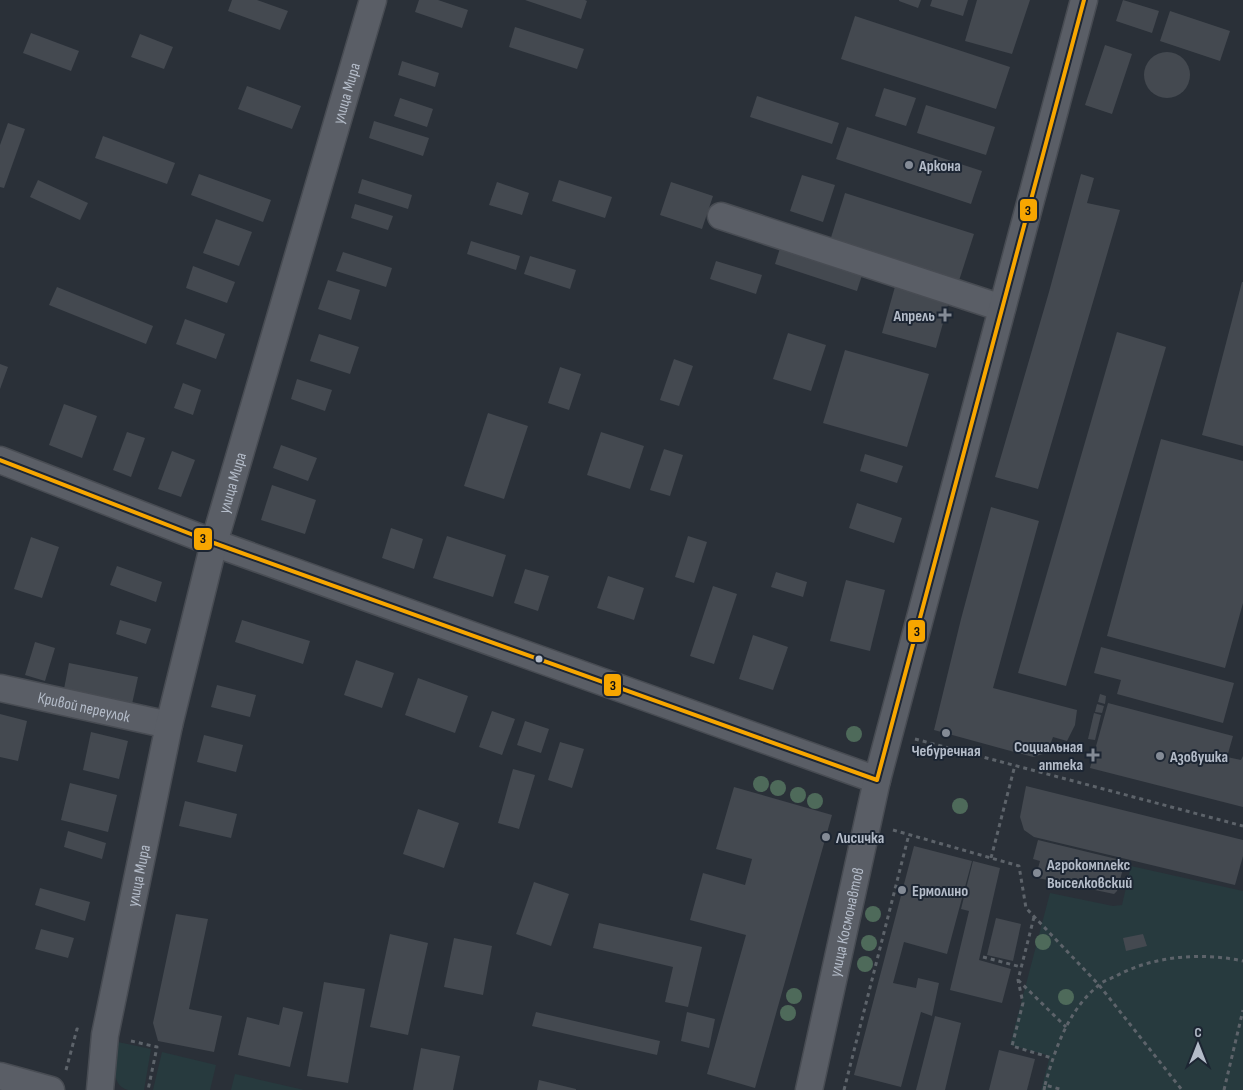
<svg xmlns="http://www.w3.org/2000/svg" width="1243" height="1090" viewBox="0 0 1243 1090" font-family="'Sofia Sans Condensed',sans-serif">
<style>
.green{fill:#273a3e}
.building{fill:#444950}
.lines{fill:none;stroke-linecap:round;stroke-linejoin:round}
.street-casing{stroke:#484c53;stroke-width:29}
.path{stroke:#5d636a;stroke-width:3;stroke-dasharray:4 4;stroke-linecap:butt}
.street{stroke:#5a5e66;stroke-width:26}
.bus-1-casing{stroke:#1d2633;stroke-width:8}
.bus-1{stroke:#f7a600;stroke-width:4}
.tree{fill:#4e6a5a}
.poi-dot{fill:#848b96;stroke:#1d2633;stroke-width:2}
.bus-dot{fill:#b4bcc9;stroke:#1d2633;stroke-width:2}
.labels{text-anchor:middle;stroke-width:4;stroke-linejoin:round;paint-order:stroke}
.street-label{font-size:16px;fill:#b4bcc9;stroke:#1d2633}
.poi-label{font-size:16px;font-weight:bold;fill:#b4bcc9;stroke:#1d2633;text-anchor:start}
.line-badge{stroke:#1d2633;stroke-width:2}
.pale-badge-label{font-size:14px;text-anchor:middle;font-weight:bold;fill:#111}
</style>
<rect width="100%" height="100%" fill="#2a3038"/>
<g class="green">
<polygon points="1131,866 1243,891 1243,1090 1041,1090 1050,1056 1010,1045 1050,893 1113,906 1122,905"/>
<path d="M 118,1042 L 151,1049 L 144,1090 C 139,1090 133,1090 128,1090 C 108,1085 116,1056 118,1042 Z"/>
<polygon points="162,1052 216,1065 210,1090 153,1090"/>
<polygon points="235,1074 304,1090 231,1090"/>
</g>
<g class="building">
<polygon points="232,0 257,0 288,11 280,30 228,11"/>
<polygon points="419,0 438,0 468,10 462,28 415,12"/>
<polygon points="525,0 585,0 587,1 581,19"/>
<polygon points="899,0 921,0 918,8 899,1"/>
<polygon points="932,0 968,0 963,16 930,6"/>
<polygon points="977,0 1030,0 1012,54 965,41"/>
<polygon points="1123,0 1159,11 1152,33 1116,21"/>
<polygon points="1170,11 1230,31 1220,61 1160,41"/>
<polygon points="855,16 1010,67 996,109 841,59"/>
<polygon points="515,27 584,49 577,69 509,47"/>
<polygon points="31,33 79,51 71,71 23,53"/>
<polygon points="140,34 173,47 164,69 131,57"/>
<polygon points="1105,45 1132,54 1112,114 1085,105"/>
<circle cx="1167" cy="75" r="23"/>
<polygon points="402,61 439,73 435,87 398,75"/>
<polygon points="247,86 301,106 292,129 238,109"/>
<polygon points="884,88 916,98 906,126 875,116"/>
<polygon points="757,96 839,123 832,144 750,117"/>
<polygon points="400,98 433,109 427,127 394,116"/>
<polygon points="926,105 995,127 986,155 917,133"/>
<polygon points="374,121 429,138 423,156 369,138"/>
<polygon points="8,123 25,129 4,188 0,187 0,145"/>
<polygon points="847,127 982,171 971,204 836,159"/>
<polygon points="103,136 175,163 167,184 95,158"/>
<polygon points="199,174 271,200 263,222 191,195"/>
<polygon points="1081,174 1094,178 1087,203 1120,210 1038,489 995,477 1049,292"/>
<polygon points="802,175 835,185 823,222 790,211"/>
<polygon points="362,179 412,195 408,209 358,193"/>
<polygon points="38,180 88,203 80,220 30,197"/>
<polygon points="559,180 612,197 605,218 552,201"/>
<polygon points="497,182 529,193 522,215 489,205"/>
<polygon points="671,182 713,196 702,229 660,215"/>
<polygon points="845,193 974,234 957,287 828,247"/>
<polygon points="355,204 393,216 388,230 351,218"/>
<polygon points="216,219 252,232 239,266 203,253"/>
<polygon points="471,241 520,256 516,270 467,254"/>
<polygon points="781,245 863,272 857,291 775,264"/>
<polygon points="343,252 392,268 386,287 336,271"/>
<polygon points="530,256 576,270 570,289 524,274"/>
<polygon points="716,261 762,275 756,294 710,279"/>
<polygon points="193,266 235,282 227,303 186,288"/>
<polygon points="328,280 360,290 351,320 318,309"/>
<polygon points="1242,282 1243,282 1243,446 1202,435"/>
<polygon points="896,283 950,298 936,348 882,333"/>
<polygon points="57,287 153,326 146,344 49,305"/>
<polygon points="185,319 225,334 216,359 176,344"/>
<polygon points="1117,332 1166,347 1066,686 1018,673"/>
<polygon points="788,333 826,345 811,391 773,379"/>
<polygon points="319,334 359,347 350,374 310,361"/>
<polygon points="845,350 929,374 907,447 823,423"/>
<polygon points="674,359 693,366 679,406 660,400"/>
<polygon points="0,364 8,367 0,389"/>
<polygon points="560,367 581,374 569,410 548,403"/>
<polygon points="297,379 332,390 325,411 291,399"/>
<polygon points="183,383 201,390 193,415 174,408"/>
<polygon points="64,404 97,416 82,458 49,445"/>
<polygon points="488,413 528,426 504,499 464,486"/>
<polygon points="127,432 145,438 131,477 113,470"/>
<polygon points="601,432 644,446 630,489 587,475"/>
<polygon points="1161,439 1243,461 1243,603 1225,668 1107,636"/>
<polygon points="281,445 317,458 308,481 273,468"/>
<polygon points="664,449 683,455 670,496 650,490"/>
<polygon points="172,451 195,460 181,497 158,489"/>
<polygon points="865,454 903,466 897,483 860,471"/>
<polygon points="272,485 316,500 305,534 261,520"/>
<polygon points="857,503 902,518 894,543 849,528"/>
<polygon points="991,507 1039,521 993,688 1077,710 1075,725 1067,741 1053,737 1049,748 1043,754 1033,757 934,730 961,619"/>
<polygon points="391,528 423,539 414,569 382,558"/>
<polygon points="447,536 506,555 493,597 433,578"/>
<polygon points="688,536 707,542 694,583 675,577"/>
<polygon points="31,537 59,547 42,598 14,589"/>
<polygon points="117,566 162,582 156,602 110,585"/>
<polygon points="525,569 549,576 538,611 514,603"/>
<polygon points="776,572 807,582 803,597 771,587"/>
<polygon points="608,576 644,588 634,620 597,608"/>
<polygon points="846,580 885,590 870,651 830,641"/>
<polygon points="713,586 737,594 714,664 690,656"/>
<polygon points="120,620 151,629 146,644 116,634"/>
<polygon points="242,620 310,641 303,664 235,642"/>
<polygon points="753,635 788,647 773,690 739,679"/>
<polygon points="35,642 55,648 45,681 25,675"/>
<polygon points="1101,647 1234,683 1223,723 1117,694 1121,680 1094,673"/>
<polygon points="356,660 394,673 382,708 344,695"/>
<polygon points="69,663 138,677 132,704 64,689"/>
<polygon points="418,678 468,696 455,733 405,715"/>
<polygon points="217,685 256,695 250,717 211,707"/>
<polygon points="1100,694 1106,696 1105,704 1098,702"/>
<polygon points="1108,703 1233,736 1227,757 1241,760 1243,756 1243,807 1090,768"/>
<polygon points="1097,704 1104,706 1102,713 1095,712"/>
<polygon points="492,711 515,719 502,755 479,747"/>
<polygon points="1094,713 1101,715 1095,740 1088,739"/>
<polygon points="0,714 27,721 18,761 0,757"/>
<polygon points="525,721 549,729 541,753 517,745"/>
<polygon points="91,732 128,741 119,779 83,770"/>
<polygon points="204,735 243,745 236,772 197,762"/>
<polygon points="560,742 584,749 572,788 548,780"/>
<polygon points="513,769 535,775 519,829 498,823"/>
<polygon points="70,783 117,795 108,832 61,820"/>
<polygon points="1026,786 1243,840 1243,856 1235,885 1034,837 1024,830 1020,817"/>
<polygon points="734,787 832,815 755,1088 707,1074 746,935 690,920 703,873 745,885 752,859 716,849"/>
<polygon points="185,801 237,814 231,838 179,826"/>
<polygon points="418,809 459,823 444,868 403,854"/>
<polygon points="68,831 106,843 102,859 64,847"/>
<polygon points="1038,840 1125,861 1117,891 1114,894 1038,878 1037,872 1040,861 1033,859"/>
<polygon points="914,846 972,861 947,954 904,942 893,983 916,988 918,978 939,983 932,1016 921,1012 901,1087 854,1075"/>
<polygon points="973,861 1000,868 979,960 1011,969 1002,1003 950,990 969,911 961,909"/>
<polygon points="534,882 569,894 551,946 516,934"/>
<polygon points="40,888 90,902 85,921 35,905"/>
<polygon points="176,914 208,919 189,1009 222,1016 214,1052 158,1041 153,1023"/>
<polygon points="996,918 1021,924 1013,961 987,955"/>
<polygon points="599,923 702,947 688,1007 665,1002 673,967 593,948"/>
<polygon points="41,929 74,938 68,958 35,949"/>
<polygon points="390,934 428,943 408,1035 370,1027"/>
<polygon points="1143,934 1147,946 1126,951 1123,938"/>
<polygon points="454,938 492,946 483,995 444,987"/>
<polygon points="324,982 365,989 348,1083 307,1076"/>
<polygon points="283,1007 303,1012 290,1067 238,1055 247,1017 279,1025"/>
<polygon points="536,1012 660,1041 657,1055 532,1026"/>
<polygon points="687,1012 715,1019 709,1048 681,1041"/>
<polygon points="935,1016 961,1023 945,1090 916,1090"/>
<polygon points="421,1048 460,1056 453,1090 413,1090"/>
<polygon points="999,1050 1035,1059 1027,1090 989,1090"/>
<polygon points="539,1080 576,1089 576,1090 537,1090"/>
</g>
<g class="lines">
<g class="street-casing">
<g id="street">
<polyline points="721,216 1002,308"/>
<polyline points="0,460 214,543 877,780"/>
<path id="s1" d="M 0,688 L 169,725"/>
<polyline points="0,1076 51,1090"/>
<path id="s2" d="M 100,1090 L 105,1035 L 169,725 L 214,543 L 373,0"/>
<path id="s3" d="M 809,1090 L 877,780 L 1084,0"/>
</g>
</g>
<g class="path">
<polyline points="915,739 1243,826"/>
<polyline points="893,830 1019,866 1026,908 1099,985 1182,1090"/>
<polyline points="991,858 1015,765"/>
<polyline points="1034,917 1018,980 1023,1003 1012,1046 1052,1058"/>
<polyline points="983,957 1021,967"/>
<polyline points="1018,980 1066,1027"/>
<polyline points="131,1041 157,1047 148,1090"/>
<polyline points="66,1070 77,1029 81,1030"/>
<path d="M 1045,1085 C 1055,1049 1068,1010 1099,985 C 1103,981 1110,979 1116,976 C 1153,956 1201,952 1243,961"/>
<polyline points="844,1090 909,834"/>
<polyline points="1044,1090 1045,1085 1063,1090"/>
<polyline points="1224,1090 1243,1010"/>
</g>
<use href="#street" class="street"/>
<g class="bus-1-casing">
<polyline id="bus-1" points="0,460 214,543 877,780 1084,0"/>
</g>
<use href="#bus-1" class="bus-1"/>
</g>
<g class="tree">
<circle cx="854" cy="734" r="8"/>
<circle cx="761" cy="784" r="8"/>
<circle cx="778" cy="788" r="8"/>
<circle cx="798" cy="795" r="8"/>
<circle cx="815" cy="801" r="8"/>
<circle cx="960" cy="806" r="8"/>
<circle cx="873" cy="914" r="8"/>
<circle cx="1043" cy="942" r="8"/>
<circle cx="869" cy="943" r="8"/>
<circle cx="865" cy="964" r="8"/>
<circle cx="794" cy="996" r="8"/>
<circle cx="1066" cy="997" r="8"/>
<circle cx="788" cy="1013" r="8"/>
</g>
<g class="poi-dot">
<circle cx="909" cy="165" r="5"/>
<path d="M942.5 307.5h5v5h5v5h-5v5h-5v-5h-5v-5h5z"/>
<circle cx="946" cy="733" r="5"/>
<path d="M1090.5 747.5h5v5h5v5h-5v5h-5v-5h-5v-5h5z"/>
<circle cx="1160" cy="756" r="5"/>
<circle cx="826" cy="837" r="5"/>
<circle cx="1037" cy="873" r="5"/>
<circle cx="902" cy="890" r="5"/>
</g>
<circle class="bus-dot" cx="539" cy="659" r="4.5"/>
<g class="labels">
<g class="street-label">
<text dy="6" stroke="none"><textPath href="#s2" startOffset="1028">улица Мира</textPath></text>
<text dy="6" stroke="none"><textPath href="#s2" startOffset="622">улица Мира</textPath></text>
<text dy="6" stroke="none"><textPath href="#s1" startOffset="86">Кривой переулок</textPath></text>
<text dy="6" stroke="none"><textPath href="#s2" startOffset="218">улица Мира</textPath></text>
<text dy="6" stroke="none"><textPath href="#s3" startOffset="172">улица Космонавтов</textPath></text>
</g>
<g class="poi-label">
<text x="919" y="171">Аркона</text>
<text x="935" y="321" text-anchor="end">Апрель</text>
<text x="1083" y="752" text-anchor="end">Социальная<tspan x="1083" dy="18">аптека</tspan></text>
<text x="946" y="756" text-anchor="middle">Чебуречная</text>
<text x="1170" y="762">Азовушка</text>
<text x="836" y="843">Лисичка</text>
<text x="1047" y="870">Агрокомплекс<tspan x="1047" dy="18">Выселковский</tspan></text>
<text x="912" y="896">Ермолино</text>
</g>
</g>
<g class="line-badge">
<rect x="1019" y="198" width="19" height="24" rx="5" fill="#f7a600"/>
<rect x="193" y="527" width="20" height="24" rx="5" fill="#f7a600"/>
<rect x="907" y="619" width="19" height="24" rx="5" fill="#f7a600"/>
<rect x="603" y="673" width="19" height="24" rx="5" fill="#f7a600"/>
</g>
<g class="pale-badge-label">
<text x="1028" y="215">3</text>
<text x="203" y="543">3</text>
<text x="917" y="636">3</text>
<text x="613" y="690">3</text>
</g>
<g transform="translate(1198 1045)" stroke="#1d2633" stroke-width="4" paint-order="stroke">
<path d="M0-4L9 19L0 12L-9 19Z" fill="#b4bcc9"/>
<text y="-8" font-size="14" font-weight="bold" text-anchor="middle" fill="#b4bcc9">С</text>
</g>
</svg>
